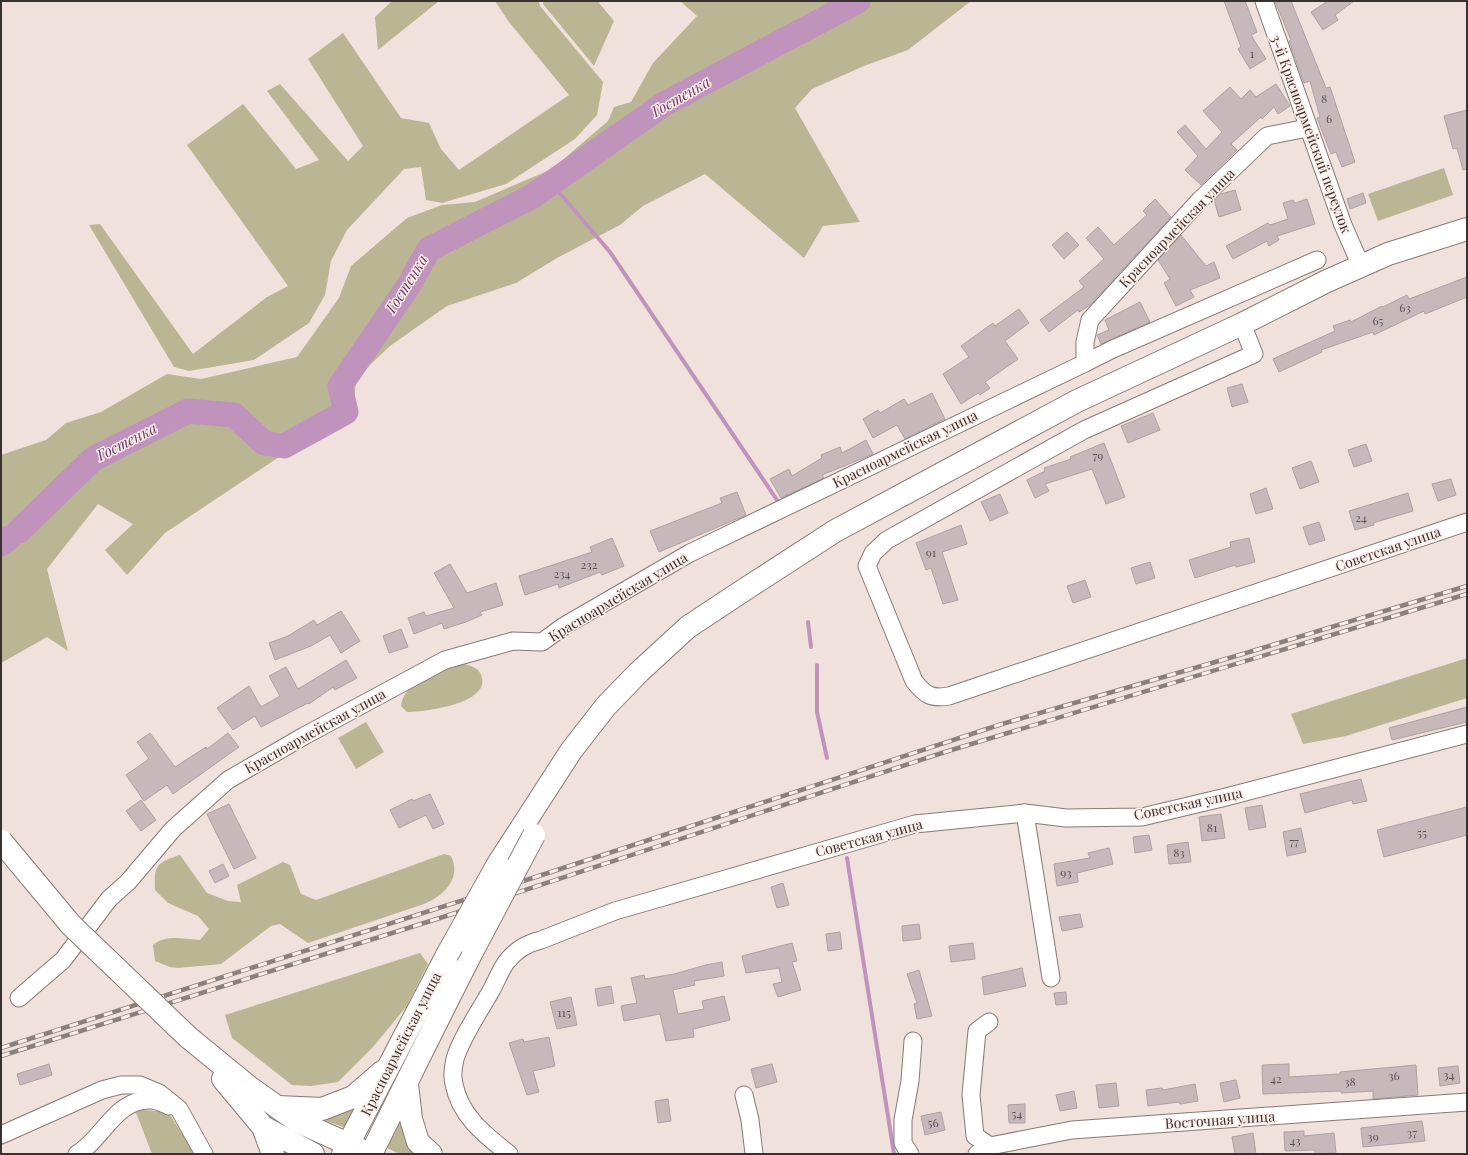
<svg xmlns="http://www.w3.org/2000/svg" width="1468" height="1155" viewBox="0 0 1468 1155" font-family="'Playfair Display',serif">
<style>
.green{fill:#bab694}
.lines{fill:none;stroke-linecap:round;stroke-linejoin:round}
.stream{stroke:#c093bd;stroke-width:4}
.river{stroke:#c093bd;stroke-width:25}
.building{fill:#c7b8bb;stroke:#afa0a3}
.street-casing{stroke:#877975;stroke-width:19}
.primary-casing{stroke:#877975;stroke-width:24}
.street{stroke:#fff;stroke-width:17}
.primary{stroke:#fff;stroke-width:22}
.rail-casing{stroke:#8a807d;stroke-width:4.5}
.rail{stroke:#feeeea;stroke-width:3;stroke-dasharray:9;stroke-linecap:butt}
.primary-bridge-casing{stroke:#877975;stroke-width:24;stroke-linecap:butt}
.primary-bridge{stroke:#fff;stroke-width:22}
.labels{text-anchor:middle;stroke-width:3;stroke-linejoin:round;paint-order:stroke}
.number-label{font-size:12px;fill:#5b5353}
.street-label{font-size:14px;fill:#373130;stroke:#feeeea}
.water-label{font-size:15px;font-style:italic;fill:#6c356a;stroke:#feeeea}
</style>
<rect width="100%" height="100%" fill="#f0e1dd"/>
<g class="green">
<polygon points="392,1 439,1 378,50 375,17"/>
<polygon points="495,1 539,1 540,6 603,82 597,115 575,139 506,184 442,203 426,200 421,167 404,169 347,230 331,261 325,295 309,323 254,360 189,371 174,367 89,225 100,224 193,354 267,297 288,286 187,145 243,104 296,169 319,160 267,91 280,84 348,161 363,146 308,59 343,33 401,118 429,123 441,149 459,170 569,95 509,22"/>
<polygon points="543,1 600,1 599,3 614,21 594,66 543,4"/>
<polygon points="680,1 971,1 908,50 864,66 812,89 795,108 860,222 823,226 804,258 705,174 643,206 620,225 557,258 516,283 447,306 390,346 356,378 353,418 300,443 165,533 127,575 105,550 133,524 98,504 47,569 68,651 47,637 1,663 1,455 46,440 66,423 101,412 167,374 201,379 297,357 339,298 351,266 407,218 442,205 475,202 552,169 608,121 614,107 631,102 653,63 697,16"/>
<polygon points="1444,168 1453,195 1378,221 1368,194"/>
<polygon points="1467,658 1467,698 1346,736 1303,744 1291,714"/>
<path d="M 464,664 C 472,666 480,668 482,678 C 488,704 424,712 407,712 L 401,706 C 403,681 444,669 464,664 Z"/>
<polygon points="366,722 384,752 356,769 338,738"/>
<path d="M 444,854 L 451,856 C 462,878 444,896 424,904 L 308,943 L 280,924 L 271,926 L 221,964 L 178,968 L 170,967 L 155,961 L 153,945 C 166,934 184,939 200,940 L 209,929 L 198,916 L 168,903 L 155,890 C 154,865 156,863 180,855 L 207,893 L 228,901 L 241,902 L 237,885 L 283,862 L 290,865 L 301,894 L 316,900 Z"/>
<polygon points="420,953 428,964 406,1007 373,1047 338,1082 311,1086 292,1085 232,1038 225,1015"/>
<polygon points="370,1087 346,1128 310,1115"/>
<polygon points="403,1100 423,1154 400,1154 385,1147"/>
<polygon points="132,1109 168,1112 195,1154 152,1154 137,1115"/>
</g>
<g class="lines">
<g class="stream">
<polyline points="551,183 610,252 777,500"/>
<polyline points="808,622 811,647"/>
<polyline points="817,665 817,712 827,758"/>
<polyline points="847,858 894,1154"/>
</g>
<g class="river">
<polyline points="19,531 93,459 188,411 234,415 264,443 284,446 346,412 340,386 409,285 429,249 533,196 664,104 858,1"/>
<polyline points="1,544 9,538"/>
</g>
</g>
<g class="building">
<polygon points="1224,1 1245,1 1257,32 1251,35 1266,59 1250,69 1238,49 1241,47"/>
<polygon points="1275,1 1291,1 1326,88 1330,87 1355,162 1342,167 1336,152 1331,154 1317,118 1320,117 1310,81 1304,83 1289,41 1291,40"/>
<polygon points="1328,1 1354,1 1335,15 1338,20 1323,30 1311,12"/>
<polygon points="1276,84 1290,106 1278,114 1274,107 1262,119 1261,117 1231,144 1237,150 1201,185 1185,170 1198,156 1177,132 1185,125 1206,149 1222,132 1203,111 1230,87 1241,99 1250,90 1256,97"/>
<polygon points="1467,110 1467,169 1463,170 1457,148 1453,149 1444,116"/>
<polygon points="1235,190 1241,210 1219,217 1214,200 1221,194"/>
<polygon points="1363,193 1366,203 1350,209 1347,199"/>
<polygon points="1155,199 1171,217 1090,305 1079,312 1078,310 1049,332 1040,320 1084,287 1079,281 1104,259 1086,238 1098,227 1114,245 1147,215 1143,211"/>
<polygon points="1307,199 1315,224 1277,236 1279,240 1269,246 1267,241 1233,259 1226,246 1268,223 1270,225 1288,219 1283,203 1293,200 1295,203"/>
<polygon points="1067,232 1079,245 1064,259 1052,245"/>
<polygon points="1181,235 1206,266 1214,262 1220,278 1190,290 1194,297 1176,306 1164,283 1170,279 1158,260"/>
<polygon points="1467,277 1467,297 1425,314 1424,311 1374,335 1373,332 1321,350 1322,352 1279,372 1273,359 1335,331 1333,326 1350,320 1351,322 1382,306 1383,307 1407,295 1409,299"/>
<polygon points="1140,302 1150,322 1101,344 1097,335 1109,330 1105,320"/>
<polygon points="1019,309 1029,323 1005,341 1018,359 985,382 990,388 980,395 978,393 961,404 943,374 969,357 961,346 993,323 995,326"/>
<polygon points="1242,384 1248,402 1232,407 1227,388"/>
<polygon points="932,393 945,419 905,439 897,425 873,438 863,419 878,410 880,413 904,399 908,405"/>
<polygon points="1153,413 1160,430 1128,443 1121,426"/>
<polygon points="866,440 873,454 822,475 824,478 781,498 770,479 789,469 792,476 822,458 821,455 840,447 842,453"/>
<polygon points="1104,443 1125,497 1106,504 1092,469 1045,484 1049,491 1035,498 1027,480 1045,471 1044,468 1071,459 1070,457"/>
<polygon points="1366,444 1372,461 1354,467 1348,450"/>
<polygon points="1311,461 1319,482 1300,489 1292,468"/>
<polygon points="1451,479 1456,495 1438,501 1432,484"/>
<polygon points="1266,488 1273,509 1256,514 1250,494"/>
<polygon points="737,492 746,515 659,552 650,531 722,503 720,498"/>
<polygon points="1408,493 1413,511 1373,523 1374,525 1355,530 1349,511"/>
<polygon points="1000,494 1008,513 990,521 981,502"/>
<polygon points="1319,522 1325,540 1309,545 1303,527"/>
<polygon points="961,525 967,544 942,552 958,600 943,604 931,568 926,570 916,543"/>
<polygon points="612,538 624,566 602,575 600,572 559,588 558,584 525,595 519,576 592,552 590,547"/>
<polygon points="1249,538 1255,562 1236,567 1235,565 1195,578 1189,560 1231,547 1230,542"/>
<polygon points="1150,562 1155,578 1136,584 1131,568"/>
<polygon points="450,564 467,593 496,583 503,605 480,612 482,615 466,622 444,629 442,623 414,634 408,618 424,612 426,616 454,608 434,573"/>
<polygon points="1085,580 1091,597 1073,603 1067,586"/>
<polygon points="341,611 360,641 341,653 330,635 311,646 275,660 269,643 288,636 314,620 317,625"/>
<polygon points="401,629 408,647 389,653 383,636"/>
<polygon points="346,660 357,678 335,690 333,687 309,704 308,703 261,727 255,716 233,730 217,708 249,686 261,707 280,696 269,676 286,667 298,689"/>
<polygon points="1467,707 1467,722 1392,740 1389,728"/>
<polygon points="150,733 175,767 206,747 207,749 228,733 239,747 173,794 167,785 144,801 126,775 149,759 137,742"/>
<polygon points="1361,779 1367,801 1353,804 1352,800 1305,813 1300,794"/>
<polygon points="430,794 444,824 433,829 426,815 399,828 390,810 412,799 413,801"/>
<polygon points="141,800 156,820 141,831 126,811"/>
<polygon points="229,804 256,858 234,869 207,814"/>
<polygon points="1262,805 1266,827 1249,830 1245,808"/>
<polygon points="1467,807 1467,835 1384,857 1377,830"/>
<polygon points="1221,814 1225,838 1202,841 1199,817"/>
<polygon points="1301,828 1306,852 1287,856 1283,832"/>
<polygon points="1149,835 1152,850 1135,853 1133,837"/>
<polygon points="1188,842 1191,862 1169,864 1167,845"/>
<polygon points="1109,848 1113,864 1077,873 1078,882 1057,886 1054,864 1090,858 1088,853"/>
<polygon points="223,864 229,876 215,883 209,871"/>
<polygon points="783,883 789,905 777,908 771,887"/>
<polygon points="1080,914 1083,927 1062,931 1059,917"/>
<polygon points="919,924 921,939 903,941 902,926"/>
<polygon points="840,932 842,949 828,951 826,934"/>
<polygon points="792,943 797,961 792,962 801,990 778,997 773,984 782,982 779,968 746,973 742,956"/>
<polygon points="973,943 975,959 951,962 949,946"/>
<polygon points="722,962 724,976 694,981 695,985 673,990 678,1014 704,1009 702,1001 724,996 730,1020 693,1029 694,1037 666,1041 660,1014 624,1021 621,1006 637,1003 631,978 644,975 645,979 674,974 706,965"/>
<polygon points="1022,968 1026,986 984,995 982,977"/>
<polygon points="919,970 932,1016 917,1019 914,1004 917,1003 907,974"/>
<polygon points="611,986 614,1003 598,1006 595,989"/>
<polygon points="1066,992 1067,1004 1056,1005 1054,993"/>
<polygon points="571,997 577,1025 557,1029 550,1002"/>
<polygon points="549,1037 555,1066 533,1071 539,1092 527,1095 509,1043 523,1039 524,1042"/>
<polygon points="49,1064 52,1075 20,1085 17,1074"/>
<polygon points="772,1064 777,1082 756,1088 751,1069"/>
<polygon points="1289,1064 1289,1077 1340,1074 1340,1072 1416,1065 1418,1095 1373,1099 1373,1091 1341,1093 1341,1091 1263,1094 1262,1065"/>
<polygon points="1458,1066 1460,1083 1440,1086 1438,1068"/>
<polygon points="1236,1080 1240,1098 1224,1102 1220,1083"/>
<polygon points="1116,1083 1119,1106 1099,1108 1096,1085"/>
<polygon points="1195,1084 1198,1101 1180,1104 1179,1102 1148,1106 1146,1090 1162,1088 1163,1090"/>
<polygon points="1074,1091 1077,1108 1060,1111 1056,1095"/>
<polygon points="668,1099 671,1121 658,1123 655,1101"/>
<polygon points="1025,1104 1025,1123 1009,1123 1008,1105"/>
<polygon points="941,1112 945,1130 925,1135 921,1116"/>
<polygon points="1422,1121 1425,1141 1363,1147 1361,1128"/>
<polygon points="1304,1131 1304,1136 1334,1133 1336,1153 1315,1154 1315,1150 1285,1151 1284,1132"/>
<polygon points="1253,1133 1256,1154 1235,1154 1232,1137"/>
</g>
<g class="lines">
<g class="street-casing">
<g id="street">
<polyline points="1264,1 1343,225 1361,266"/>
<path d="M 1242,324 L 1254,354 L 1084,430 L 887,540 L 873,553 L 867,566 L 914,681 C 925,695 931,699 949,696 L 1467,522"/>
<polyline points="1085,363 1113,349 1317,260"/>
<polyline points="1025,813 1051,978"/>
<polyline points="19,998 63,960 109,899 128,882 173,829 228,780 304,736 445,660 513,641 542,642 564,626 690,553 1085,363 1085,342 1090,320 1200,200 1267,136 1307,128"/>
<polyline points="989,1022 977,1031 971,1095 975,1136 990,1146"/>
<polyline points="744,1095 750,1120 754,1154"/>
<polyline points="1,1135 102,1090 121,1085 140,1085 159,1093 179,1109 204,1154"/>
<path d="M 77,1154 C 103,1139 116,1098 151,1100 C 157,1100 164,1104 169,1106"/>
<path d="M 509,1154 C 485,1135 460,1116 454,1084 C 452,1076 453,1067 455,1059 C 461,1038 481,1009 492,989 C 497,980 501,968 508,960 C 517,949 528,943 541,940 L 615,911 L 915,824 L 1025,813 L 1066,818 L 1142,817 L 1226,797 L 1467,734"/>
<polyline points="910,1154 903,1143 903,1120 910,1081 913,1041"/>
<polyline points="977,1154 990,1146 1072,1130 1467,1102"/>
</g>
</g>
<g class="primary-casing">
<g id="primary">
<polyline points="498,864 571,751 606,706 639,672 688,627 747,588 835,531 1077,401 1242,324 1327,281 1361,266 1388,254 1467,229"/>
<polyline points="188,1037 249,1087 297,1121 361,1150"/>
<polyline points="223,1079 263,1127 273,1154"/>
<polyline points="407,1084 411,1119 418,1142 431,1154"/>
<polyline points="278,1107 322,1109 353,1097 382,1072"/>
<polyline points="263,1127 313,1154"/>
<polyline points="343,1154 447,955"/>
<path d="M 371,1154 C 405,1086 438,1018 473,950"/>
</g>
</g>
<use href="#street" class="street"/>
<use href="#primary" class="primary"/>
<g class="rail-casing">
<g id="rail">
<polyline points="1,1048 548,873 1002,724 1236,656 1467,586"/>
<polyline points="1,1056 440,918 945,752 1467,594"/>
</g>
</g>
<use href="#rail" class="rail"/>
<g class="primary-bridge-casing">
<g id="primary-bridge">
<polyline points="1,841 71,925 188,1037"/>
<polyline points="473,950 534,835"/>
<polyline points="447,955 498,864"/>
</g>
</g>
<use href="#primary-bridge" class="primary-bridge"/>
</g>
<g class="labels">
<g class="number-label">
<text x="1252" y="58">1</text>
<text x="1324" y="103">8</text>
<text x="1329" y="123">6</text>
<text x="1405" y="312">63</text>
<text x="1378" y="325">65</text>
<text x="1098" y="460">79</text>
<text x="1361" y="522">24</text>
<text x="931" y="557">91</text>
<text x="589" y="569">232</text>
<text x="562" y="578">234</text>
<text x="1212" y="832">81</text>
<text x="1422" y="837">55</text>
<text x="1294" y="846">77</text>
<text x="1179" y="857">83</text>
<text x="1066" y="877">93</text>
<text x="564" y="1017">115</text>
<text x="1449" y="1079">34</text>
<text x="1394" y="1080">36</text>
<text x="1276" y="1083">42</text>
<text x="1350" y="1086">38</text>
<text x="1017" y="1118">54</text>
<text x="933" y="1127">56</text>
<text x="1412" y="1137">37</text>
<text x="1373" y="1141">39</text>
<text x="1295" y="1145">43</text>
</g>
<g class="street-label">
<text transform="translate(1311 134) rotate(70)" y="5">3-й Красноармейский переулок</text>
<text transform="translate(1177 228) rotate(-46)" y="5">Красноармейская улица</text>
<text transform="translate(905 449) rotate(-26)" y="5">Красноармейская улица</text>
<text transform="translate(1388 549) rotate(-19)" y="5">Советская улица</text>
<text transform="translate(618 597) rotate(-31)" y="5">Красноармейская улица</text>
<text transform="translate(315 731) rotate(-29)" y="5">Красноармейская улица</text>
<text transform="translate(1188 804) rotate(-12)" y="5">Советская улица</text>
<text transform="translate(869 838) rotate(-15)" y="5">Советская улица</text>
<text transform="translate(401 1044) rotate(-63)" y="5">Красноармейская улица</text>
<text transform="translate(1220 1120) rotate(-4)" y="5">Восточная улица</text>
</g>
<g class="water-label">
<text transform="translate(681 97) rotate(-30)" y="5">Гостенка</text>
<text transform="translate(407 284) rotate(-58)" y="5">Гостенка</text>
<text transform="translate(127 442) rotate(-27)" y="5">Гостенка</text>
</g>
</g>
<rect width="1468" height="1155" fill="none" stroke="#373130" stroke-width="4"/>
</svg>
